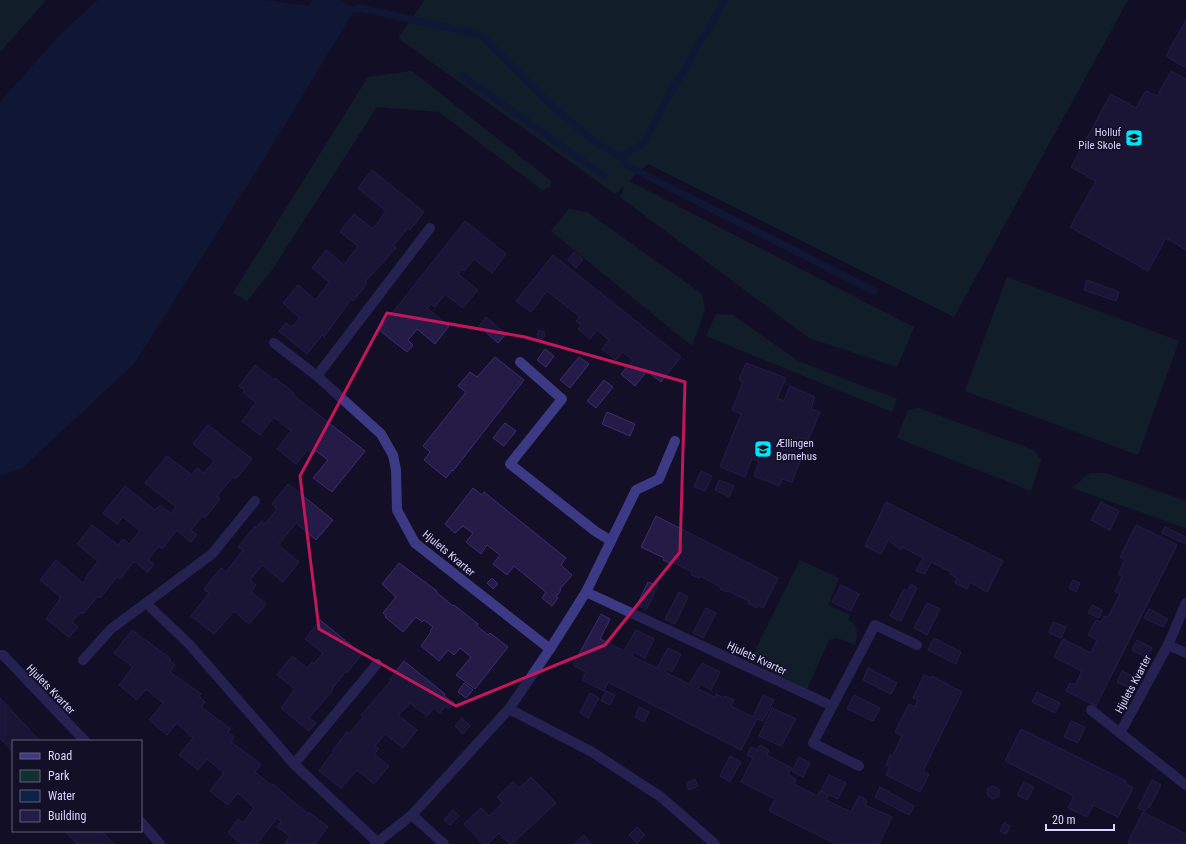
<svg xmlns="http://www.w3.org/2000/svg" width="1186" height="844" viewBox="0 0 1186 844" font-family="'Roboto Condensed',sans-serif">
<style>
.green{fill:#12302f}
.water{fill:#0c2248}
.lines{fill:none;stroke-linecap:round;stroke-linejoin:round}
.stream{stroke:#0c2248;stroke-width:7}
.building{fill:#241b47;stroke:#3b2d73}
.minor{stroke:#3d3a85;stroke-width:10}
.marked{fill:none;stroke:#c2185b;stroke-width:3;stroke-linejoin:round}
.labels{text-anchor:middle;stroke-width:3;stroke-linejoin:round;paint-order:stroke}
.poi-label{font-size:11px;fill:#d9d4ff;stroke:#130f26;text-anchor:end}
.street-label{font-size:11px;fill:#d9d4ff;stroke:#130f26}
</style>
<rect width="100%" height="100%" fill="#130f26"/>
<g class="green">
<polygon points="0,0 46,0 0,52"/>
<polygon points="425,0 1128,0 954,317 648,164 629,181 914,327 897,367 809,338 620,197 625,185 615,194 398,38"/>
<polygon points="412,71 551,181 550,187 542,190 439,112 377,107 272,270 247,301 233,293 368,77"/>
<polygon points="569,209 587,212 702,294 705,310 692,346 551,231"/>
<polygon points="1007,277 1179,341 1138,455 965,391"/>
<polygon points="716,314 733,315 798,361 897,399 892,412 706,336"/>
<polygon points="918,408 1034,450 1041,460 1031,491 897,438 908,410"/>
<polygon points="1090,473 1106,473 1186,501 1186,528 1072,488"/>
<path d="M 800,560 L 839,578 L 828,605 L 850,615 L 848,620 C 859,626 858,634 855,645 L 837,638 L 829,640 L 807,689 L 750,661 Z"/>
</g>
<polygon class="water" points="98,0 266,0 308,6 313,0 339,0 355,9 270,149 134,364 22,468 0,475 0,102 62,33"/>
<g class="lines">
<g class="stream">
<polyline points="355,9 361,8 481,35 552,106 596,143 620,156 643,144 657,116 725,0"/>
<polyline points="463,76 604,176"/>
<polyline points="620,156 626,165 874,291"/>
</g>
</g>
<g class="building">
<polygon points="1186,20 1186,68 1166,56"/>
<polygon points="1171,71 1186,79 1186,250 1166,238 1148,271 1070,227 1096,181 1071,167 1111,94 1136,108 1146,91 1157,96"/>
<polygon points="372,170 424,212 410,230 408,228 393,246 396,248 365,282 367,284 353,301 351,299 324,337 322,335 307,354 279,331 286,323 292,327 300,318 283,303 298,285 316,300 329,282 312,268 326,250 344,265 358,246 340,232 354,214 373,229 386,211 358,188"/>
<polygon points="465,221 506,254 492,273 474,259 464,271 462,269 458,274 478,290 463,308 445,294 435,307 431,304 427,308 449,326 435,344 417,329 408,340 413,345 407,352 379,330"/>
<polygon points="574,252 583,259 576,268 568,260"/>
<polygon points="553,255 681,357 661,382 647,371 635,386 621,374 633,360 623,352 616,360 602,349 609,340 597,330 590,339 578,329 581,325 576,321 580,317 547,291 531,312 516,301"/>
<polygon points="1087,280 1119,292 1116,301 1084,290"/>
<polygon points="486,317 506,334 498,343 479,326"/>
<polygon points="539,330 544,332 545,336 542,339 538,339 537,335"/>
<polygon points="545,349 554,356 546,367 537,360"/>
<polygon points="495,357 524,380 453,471 452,470 446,478 424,460 430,452 423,446 466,392 458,386 470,372 477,377"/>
<polygon points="579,357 589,364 570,388 560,380"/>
<polygon points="746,363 786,378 777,398 784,401 790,386 815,397 811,409 820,412 808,440 799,437 794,450 803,454 792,482 782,479 779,486 754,476 759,462 752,459 745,477 720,467 741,414 732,410 743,382 739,380"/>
<polygon points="255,365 274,380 275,378 294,393 293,395 365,451 332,492 313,478 328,460 316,451 313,454 307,450 296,464 277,449 291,431 274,417 260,435 242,421 256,403 243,392 245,390 239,386"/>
<polygon points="604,380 613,387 596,408 587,401"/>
<polygon points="607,412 635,424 630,436 602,424"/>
<polygon points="505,423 516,431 504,446 493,438"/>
<polygon points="208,425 252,459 236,479 233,477 217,496 220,499 205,518 202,516 191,530 197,535 191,542 177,530 162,549 159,546 148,560 154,564 148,572 134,561 120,579 117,577 100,598 98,596 83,614 81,612 72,622 78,627 69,637 46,619 61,597 40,580 56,560 83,583 87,578 86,577 98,561 77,544 92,525 118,545 123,539 129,544 140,531 123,517 117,524 103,513 125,486 155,510 160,505 171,514 176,507 145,483 167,456 192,475 197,468 204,473 214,461 193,444"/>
<polygon points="701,471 712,476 705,491 694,487"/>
<polygon points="719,480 734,486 729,497 715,490"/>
<polygon points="288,484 333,520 316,540 296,523 278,545 299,562 283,582 262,565 250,580 256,585 251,592 266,604 249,624 234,611 214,634 191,616 209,593 204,589 221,568 226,572 243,550 238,547 255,526 256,528 261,521 265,524 277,509 272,504"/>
<polygon points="473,488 482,495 484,492 566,558 561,565 572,575 560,589 561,590 556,597 558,598 552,606 542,598 546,592 514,566 507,575 493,564 500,555 487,545 481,554 466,542 473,533 463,526 455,533 445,524"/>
<polygon points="886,502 1003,561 987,592 970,582 967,589 955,583 957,578 950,574 951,572 931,562 925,574 916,571 923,558 902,547 901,550 888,540 881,554 865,546"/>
<polygon points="1101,502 1119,511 1110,530 1091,520"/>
<polygon points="656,516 778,578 763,608 758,605 757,608 748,603 749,601 728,591 727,592 720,589 721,587 700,576 699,578 691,575 692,572 672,562 671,564 663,560 664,558 641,547"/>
<polygon points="1136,525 1177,545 1096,706 1066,691 1070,683 1075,685 1082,671 1054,657 1063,639 1091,653 1097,640 1088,635 1096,620 1101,622 1104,616 1108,617 1120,594 1115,591 1122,577 1118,574 1125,560 1120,557"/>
<polygon points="1165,527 1186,537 1186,544 1162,533"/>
<polygon points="399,563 437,591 436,592 453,606 454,605 478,624 477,626 488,635 490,633 508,647 475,689 456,675 471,657 460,648 454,655 448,650 439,661 421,646 431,632 430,631 433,627 424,620 422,622 416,617 403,632 385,617 386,616 383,613 396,597 382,584"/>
<polygon points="492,578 498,584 493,589 487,583"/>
<polygon points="1073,580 1080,583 1076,592 1069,588"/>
<polygon points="648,582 658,586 646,610 637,605"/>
<polygon points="911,584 917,588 901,621 890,616 904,589 908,591"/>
<polygon points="841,585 859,594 851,611 832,602"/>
<polygon points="679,592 688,597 675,624 665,619"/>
<polygon points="927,603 940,609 927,635 914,628"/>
<polygon points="1092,605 1102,610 1099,618 1088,613"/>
<polygon points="706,608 716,613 703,638 693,633"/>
<polygon points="1149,609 1168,619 1163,627 1144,618"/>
<polygon points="601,614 610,619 600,639 624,651 636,630 654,639 645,658 634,652 632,656 657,668 668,648 681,654 672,672 667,669 665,672 689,684 702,663 720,672 711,690 701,684 698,689 715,697 716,694 724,698 725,696 734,700 731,706 753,717 763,695 774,700 763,721 757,719 741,750 608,682 604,691 582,680 586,672 573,665"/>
<polygon points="320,620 362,654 347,673 346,671 332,689 333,690 309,718 316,723 309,731 281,708 295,689 277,675 292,656 307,668 312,662 314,664 323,653 305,639"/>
<polygon points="1053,622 1066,627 1061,638 1049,633"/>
<polygon points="132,630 171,659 169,660 175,665 170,672 201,694 199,696 205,702 201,707 231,729 228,732 234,737 231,742 261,764 255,772 272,786 273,784 308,814 309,812 328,827 315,844 284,844 290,836 277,827 281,822 277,818 257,844 241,844 228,833 238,819 243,823 254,808 238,793 228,805 210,791 224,773 207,759 198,770 179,755 193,738 177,723 167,735 149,720 163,703 146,689 137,700 119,685 133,667 114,653"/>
<polygon points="934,638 961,652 956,664 928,650"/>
<polygon points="1137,640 1152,648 1147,658 1132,650"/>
<polygon points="404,661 445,694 444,696 454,703 449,709 445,706 440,713 434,708 427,716 410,703 398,715 417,730 403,748 385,734 375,746 379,749 374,754 389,766 374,784 357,770 341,788 319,771 333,752 332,751 347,732 349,734 363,717 361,715 391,681 390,679"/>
<polygon points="868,668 897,683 891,694 863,680"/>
<polygon points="1122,671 1137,678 1132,689 1117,682"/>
<polygon points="924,675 931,678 932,676 962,692 923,771 929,774 920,792 886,775 890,767 886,765 890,755 892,757 902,736 895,732 909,704 915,707 918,700 913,698"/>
<polygon points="464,683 473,690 466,698 458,692"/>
<polygon points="606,691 615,695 610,705 601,701"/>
<polygon points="1037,692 1060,703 1055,713 1032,702"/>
<polygon points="590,693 599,698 588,718 580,713"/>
<polygon points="854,695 880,708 873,721 847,709"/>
<polygon points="0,698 40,741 13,741 13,752 0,738"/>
<polygon points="639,707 649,712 644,722 635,717"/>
<polygon points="772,708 796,719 781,746 759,736"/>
<polygon points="462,718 470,726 463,734 455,726"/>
<polygon points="1071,721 1085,727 1078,743 1064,737"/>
<polygon points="1021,729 1126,781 1125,783 1133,788 1118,817 1093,805 1087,817 1068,808 1074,796 1005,761"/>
<polygon points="760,745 769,750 767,755 792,768 788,775 796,779 794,784 817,796 820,791 828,796 826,800 851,812 859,796 867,800 865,805 892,817 879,844 836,844 769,811 775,799 741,782 753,758 747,755 751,747 757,750"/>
<polygon points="730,756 741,762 730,782 720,776"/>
<polygon points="799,757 810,763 803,777 792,771"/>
<polygon points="829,775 846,783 838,799 821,791"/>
<polygon points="531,777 556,803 512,844 510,844 499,833 488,844 483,844 464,824 481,808 489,816 503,803 497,797 513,782 519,788"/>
<polygon points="695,779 698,786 689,790 686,783"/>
<polygon points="1152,780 1161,785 1149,808 1147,808 1145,811 1138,808"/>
<polygon points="1024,782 1034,787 1027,800 1017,795"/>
<polygon points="993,786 999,789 999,796 993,799 988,796 987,789"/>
<polygon points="880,787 914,806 909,815 875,797"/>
<polygon points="453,810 459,816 450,825 444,820"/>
<polygon points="1143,812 1186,834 1186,844 1129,844 1128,842"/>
<polygon points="1004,823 1010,826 1006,834 1000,831"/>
<polygon points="637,827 645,835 637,843 629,835"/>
<polygon points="65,831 102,831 114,844 77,844"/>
<polygon points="584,835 592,844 574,844"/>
</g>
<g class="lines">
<g class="minor">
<polyline points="274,343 317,376 381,434 393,455 396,470 397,510 415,543 550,649"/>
<polyline points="520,362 562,399 510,464 595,531 611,541"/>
<polyline points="317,376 430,228"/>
<polyline points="586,592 832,706"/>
<polyline points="146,603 189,644 294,764 377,842"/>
<polyline points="1168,645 1186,653"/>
<polyline points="0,655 3,655 85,741"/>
<polyline points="83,660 111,629 212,554 255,501"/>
<polyline points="509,709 592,752 661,797 715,844"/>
<polyline points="1091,710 1186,785"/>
<polyline points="1120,733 1168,645 1186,603"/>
<polyline points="294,764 377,664"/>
<polyline points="859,766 813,743 875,625 917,645"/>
<polyline points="412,815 444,844"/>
<polyline points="141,822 160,844"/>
<polyline points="375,844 412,815 509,709 550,649 586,592 636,490 659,479 675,441"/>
</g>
</g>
<path d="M0 0H1186V844H0ZM 387,313 L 525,337 L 685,382 L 680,552 L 605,645 L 456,706 L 319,629 L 300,476 Z" fill="#130f26" fill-opacity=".55" fill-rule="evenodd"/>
<path class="marked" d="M 387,313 L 525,337 L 685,382 L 680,552 L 605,645 L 456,706 L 319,629 L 300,476 Z"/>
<defs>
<g id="school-square" transform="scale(0.9)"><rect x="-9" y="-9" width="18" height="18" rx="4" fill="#00e5ff" stroke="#130f26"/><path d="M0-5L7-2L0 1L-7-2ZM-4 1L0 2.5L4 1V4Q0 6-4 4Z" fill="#111"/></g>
</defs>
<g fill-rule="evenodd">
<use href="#school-square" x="1134" y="138"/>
<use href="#school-square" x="763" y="449"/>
</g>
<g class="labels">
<g class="poi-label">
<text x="1121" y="136">Holluf<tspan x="1121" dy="13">Pile Skole</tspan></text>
<text x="776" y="447" text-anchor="start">Ællingen<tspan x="776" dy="13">Børnehus</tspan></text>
</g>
<g class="street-label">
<text transform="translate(449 553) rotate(40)" y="4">Hjulets Kvarter</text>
<text transform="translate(757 658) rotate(25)" y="4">Hjulets Kvarter</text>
<text transform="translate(1133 684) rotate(-62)" y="4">Hjulets Kvarter</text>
<text transform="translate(51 689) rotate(46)" y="4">Hjulets Kvarter</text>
</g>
</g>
<rect x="12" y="740" width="130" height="92" fill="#130f26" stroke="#625e7d"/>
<rect x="20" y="753" width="20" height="6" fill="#3d3a85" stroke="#625e7d"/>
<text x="48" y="760" font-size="12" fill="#d9d4ff">Road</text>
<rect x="20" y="770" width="20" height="12" fill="#12302f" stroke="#625e7d"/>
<text x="48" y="780" font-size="12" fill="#d9d4ff">Park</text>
<rect x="20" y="790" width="20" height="12" fill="#0c2248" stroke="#625e7d"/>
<text x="48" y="800" font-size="12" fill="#d9d4ff">Water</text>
<rect x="20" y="810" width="20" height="12" fill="#241b47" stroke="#625e7d"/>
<text x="48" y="820" font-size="12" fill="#d9d4ff">Building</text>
<path d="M1046 824v6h68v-6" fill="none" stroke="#d9d4ff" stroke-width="2"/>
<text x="1052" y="824" font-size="12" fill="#d9d4ff" stroke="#130f26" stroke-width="3" paint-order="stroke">20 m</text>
</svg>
